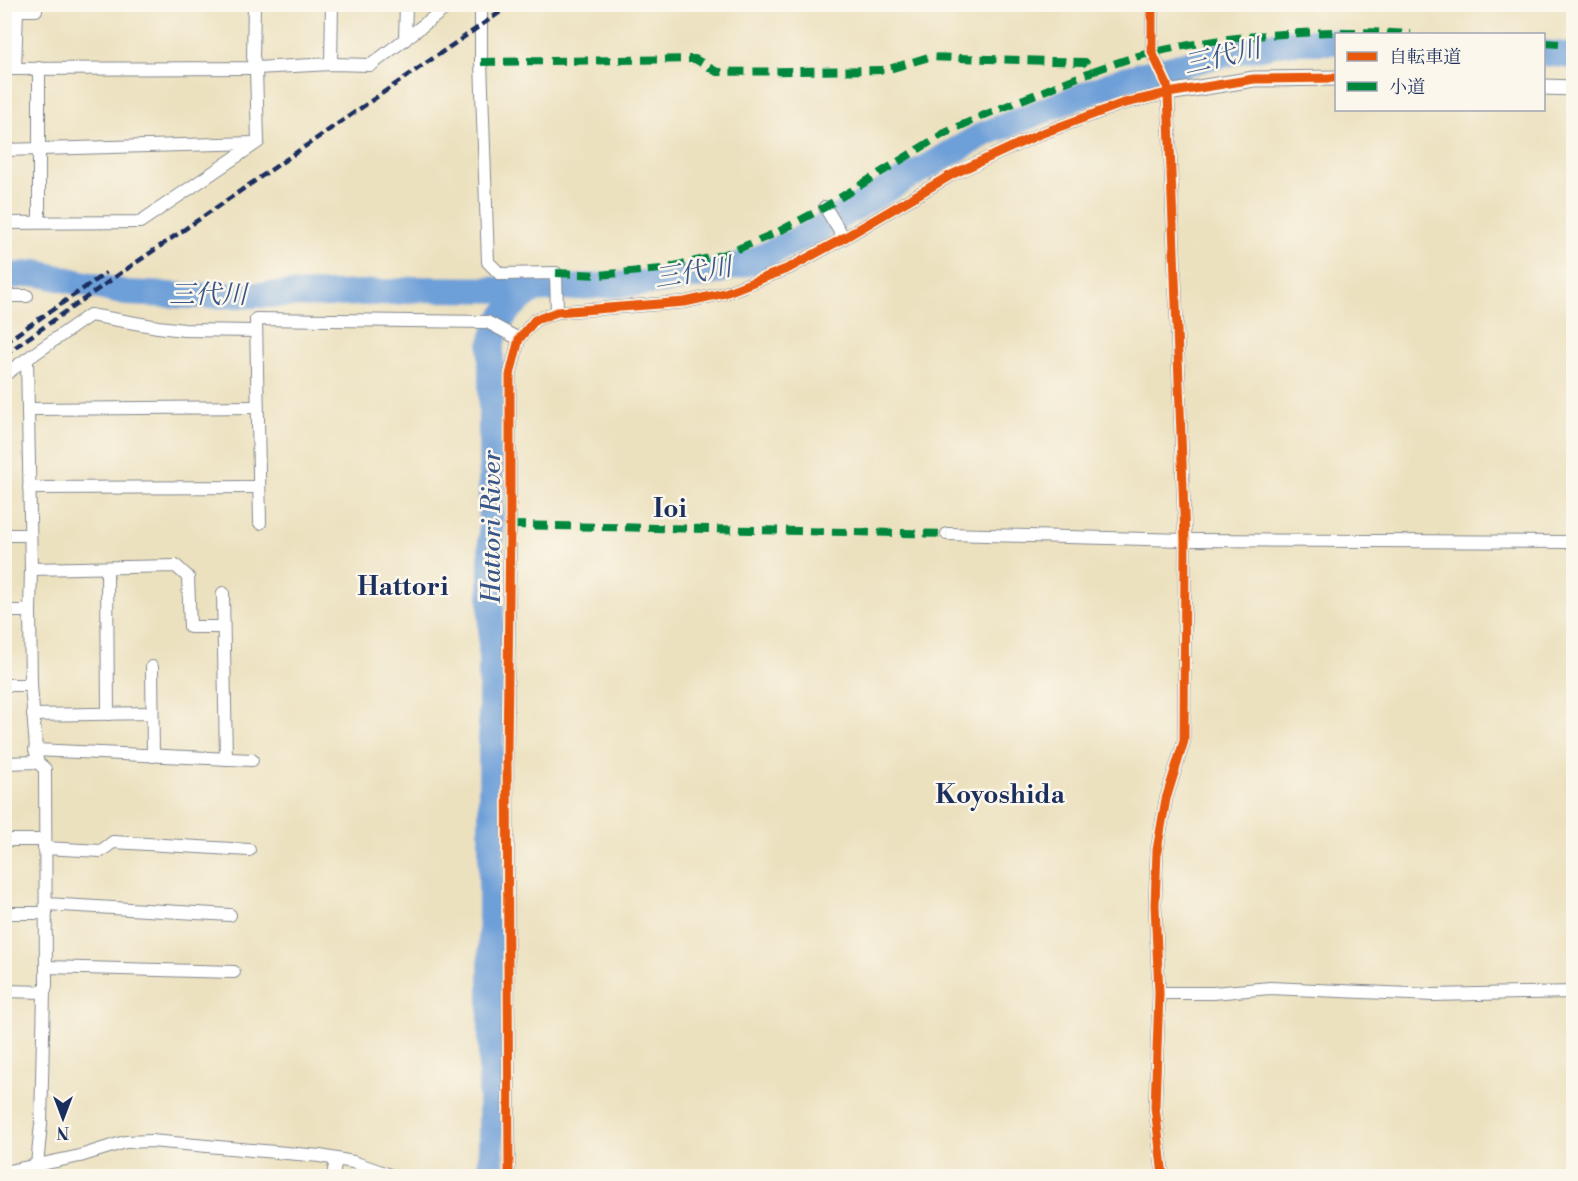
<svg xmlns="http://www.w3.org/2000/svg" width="1578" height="1181" viewBox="0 0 1578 1181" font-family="'Libre Bodoni','Noto Serif JP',serif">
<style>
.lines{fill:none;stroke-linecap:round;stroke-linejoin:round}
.river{stroke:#6d9fd8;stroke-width:26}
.minor-casing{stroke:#84888e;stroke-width:14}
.tertiary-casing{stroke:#84888e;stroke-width:17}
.minor{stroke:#fff;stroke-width:12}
.tertiary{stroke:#fff;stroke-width:15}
.rail{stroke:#1b2f5e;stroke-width:4.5;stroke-dasharray:9 4.5;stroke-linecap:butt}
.quiet{stroke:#00873e;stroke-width:8;stroke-dasharray:15 8;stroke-linecap:butt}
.cycleway-casing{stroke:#fbf7ec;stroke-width:13}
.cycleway{stroke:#e8590c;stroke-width:9}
.labels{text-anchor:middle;stroke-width:5;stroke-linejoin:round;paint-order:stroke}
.water-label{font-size:26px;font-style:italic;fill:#385689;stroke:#fbf7ec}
.neighbourhood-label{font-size:26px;font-weight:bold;fill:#1b2f5e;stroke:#fbf7ec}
</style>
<rect width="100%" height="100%" fill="#fbf7ec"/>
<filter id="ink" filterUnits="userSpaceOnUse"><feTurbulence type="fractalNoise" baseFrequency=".0167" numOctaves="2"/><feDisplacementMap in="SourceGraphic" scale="12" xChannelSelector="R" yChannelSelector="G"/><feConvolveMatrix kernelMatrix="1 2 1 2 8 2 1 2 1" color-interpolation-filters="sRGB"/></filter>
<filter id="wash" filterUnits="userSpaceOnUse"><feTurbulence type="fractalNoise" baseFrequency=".008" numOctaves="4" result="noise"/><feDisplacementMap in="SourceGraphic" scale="24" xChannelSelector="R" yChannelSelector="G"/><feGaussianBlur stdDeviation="1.35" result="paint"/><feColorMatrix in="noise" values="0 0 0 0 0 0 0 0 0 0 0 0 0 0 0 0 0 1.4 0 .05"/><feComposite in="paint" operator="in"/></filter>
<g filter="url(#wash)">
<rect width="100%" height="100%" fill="#ece1bf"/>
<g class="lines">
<g class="river">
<polyline points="1544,53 1574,56"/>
<polyline points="4,277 37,273 126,293 193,296 333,294 395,292 417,289 533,290 657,282 705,275 751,262 809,234 984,134 1124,79 1212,57 1285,42 1336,42"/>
<path d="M 491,1176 L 491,346 C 499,316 509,307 533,290"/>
</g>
</g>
</g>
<g filter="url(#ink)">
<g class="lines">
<g class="minor-casing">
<g id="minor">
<polyline points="481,4 481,62 488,262 500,274 556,273 557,312"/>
<polyline points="1152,4 1152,52 1167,85 1168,93 1185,540 1184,741 1166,799 1157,850 1155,905 1159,993 1155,1107 1163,1176"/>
<polyline points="405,40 406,4"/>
<polyline points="331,64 332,4"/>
<polyline points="39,68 39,222"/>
<polyline points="4,69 256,68 331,64 371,65 451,4"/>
<polyline points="15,69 17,10 36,10 36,4"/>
<polyline points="4,150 255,143"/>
<polyline points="825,207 844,238"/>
<polyline points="4,223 140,222 258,142 256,68 253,57 254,4"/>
<polyline points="4,296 27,296"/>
<polyline points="27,359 31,569 30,611 31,685 37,762 45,769 46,986 44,992 41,1124 37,1165"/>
<polyline points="4,375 90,315 158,327 184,330 256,331"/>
<polyline points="29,409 257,407"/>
<polyline points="29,488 259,487"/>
<polyline points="260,523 256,319 487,322 519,339"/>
<polyline points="947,534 1185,540 1574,542"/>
<polyline points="4,535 29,535"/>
<polyline points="107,568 108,714"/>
<polyline points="31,569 176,566 188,577 190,627 223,627"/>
<polyline points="223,593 226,759"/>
<polyline points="4,611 30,611"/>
<polyline points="152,667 153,756"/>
<polyline points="4,685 31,685"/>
<polyline points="33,715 152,713"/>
<polyline points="35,750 252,760"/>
<polyline points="4,763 37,762"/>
<polyline points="4,840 44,840"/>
<polyline points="44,848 101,851 113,842 249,850"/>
<polyline points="46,904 230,915"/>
<polyline points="4,913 46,913"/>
<polyline points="46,967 234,972"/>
<polyline points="4,991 44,992"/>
<polyline points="1159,993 1213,993 1270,988 1433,995 1574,992"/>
<polyline points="4,1172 80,1156 125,1142 151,1141 320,1156 353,1162 393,1176"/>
<polyline points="333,1176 336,1159"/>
<polyline points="509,1176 507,751 510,525 510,375 519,339 535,320 557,312 685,302 725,293 789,268 844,238 951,175 1040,134 1121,104 1168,93"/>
</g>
</g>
<g class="tertiary-casing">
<g id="tertiary">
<polyline points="1544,87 1574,88"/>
<polyline points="1168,93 1254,79 1336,78"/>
</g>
</g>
<use href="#minor" class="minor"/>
<use href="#tertiary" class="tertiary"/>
<g class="rail">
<polyline points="4,343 106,273"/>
<polyline points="4,355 121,273 512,4"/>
</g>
<g class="quiet">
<polyline points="1544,43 1574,45"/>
<path d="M 481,62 L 695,59 L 717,72 L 886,70 L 929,57 L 1085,62 L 1093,71 C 1114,64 1134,56 1155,52 C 1238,33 1325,29 1411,34"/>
<polyline points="556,273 600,275 661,269 726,254 778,232 825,207 943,134 982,116 1093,71"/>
<polyline points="510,525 947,534"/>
</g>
<g class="cycleway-casing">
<g id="cycleway">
<polyline points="1152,4 1152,52 1167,85 1168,93 1185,540 1184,741 1166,799 1157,850 1155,905 1159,993 1155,1107 1163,1176"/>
<polyline points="509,1176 507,751 510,525 510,375 519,339 535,320 557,312 685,302 725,293 789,268 844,238 951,175 1040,134 1121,104 1168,93 1254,79 1336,78"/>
</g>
</g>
<use href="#cycleway" class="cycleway"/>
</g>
</g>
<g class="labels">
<g class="water-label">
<text transform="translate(1222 56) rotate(-13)" y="9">三代川</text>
<text transform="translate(693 272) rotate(-9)" y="9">三代川</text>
<text x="208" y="303">三代川</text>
<text transform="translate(491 527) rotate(-90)" y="9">Hattori River</text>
</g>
<g class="neighbourhood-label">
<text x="670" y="517">Ioi</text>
<text x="403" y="595">Hattori</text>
<text x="1000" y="803">Koyoshida</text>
</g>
</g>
<rect width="1578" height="1181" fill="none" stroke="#fbf7ec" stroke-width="24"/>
<rect x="1335" y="33" width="210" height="78" fill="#fbf7ec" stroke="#a1a7b3" stroke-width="1.5"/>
<rect x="1347" y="52" width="30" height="9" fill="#e8590c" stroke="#a1a7b3" stroke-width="1.5"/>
<text x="1389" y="63" font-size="18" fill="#1b2f5e">自転車道</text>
<rect x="1347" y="82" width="30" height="9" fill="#00873e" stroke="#a1a7b3" stroke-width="1.5"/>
<text x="1389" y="93" font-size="18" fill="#1b2f5e">小道</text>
<g transform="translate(63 1118) rotate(180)" stroke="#fbf7ec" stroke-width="4.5" paint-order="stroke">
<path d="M0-4.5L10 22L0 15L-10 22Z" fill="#1b2f5e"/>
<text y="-9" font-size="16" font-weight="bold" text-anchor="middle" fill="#1b2f5e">N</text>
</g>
</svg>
